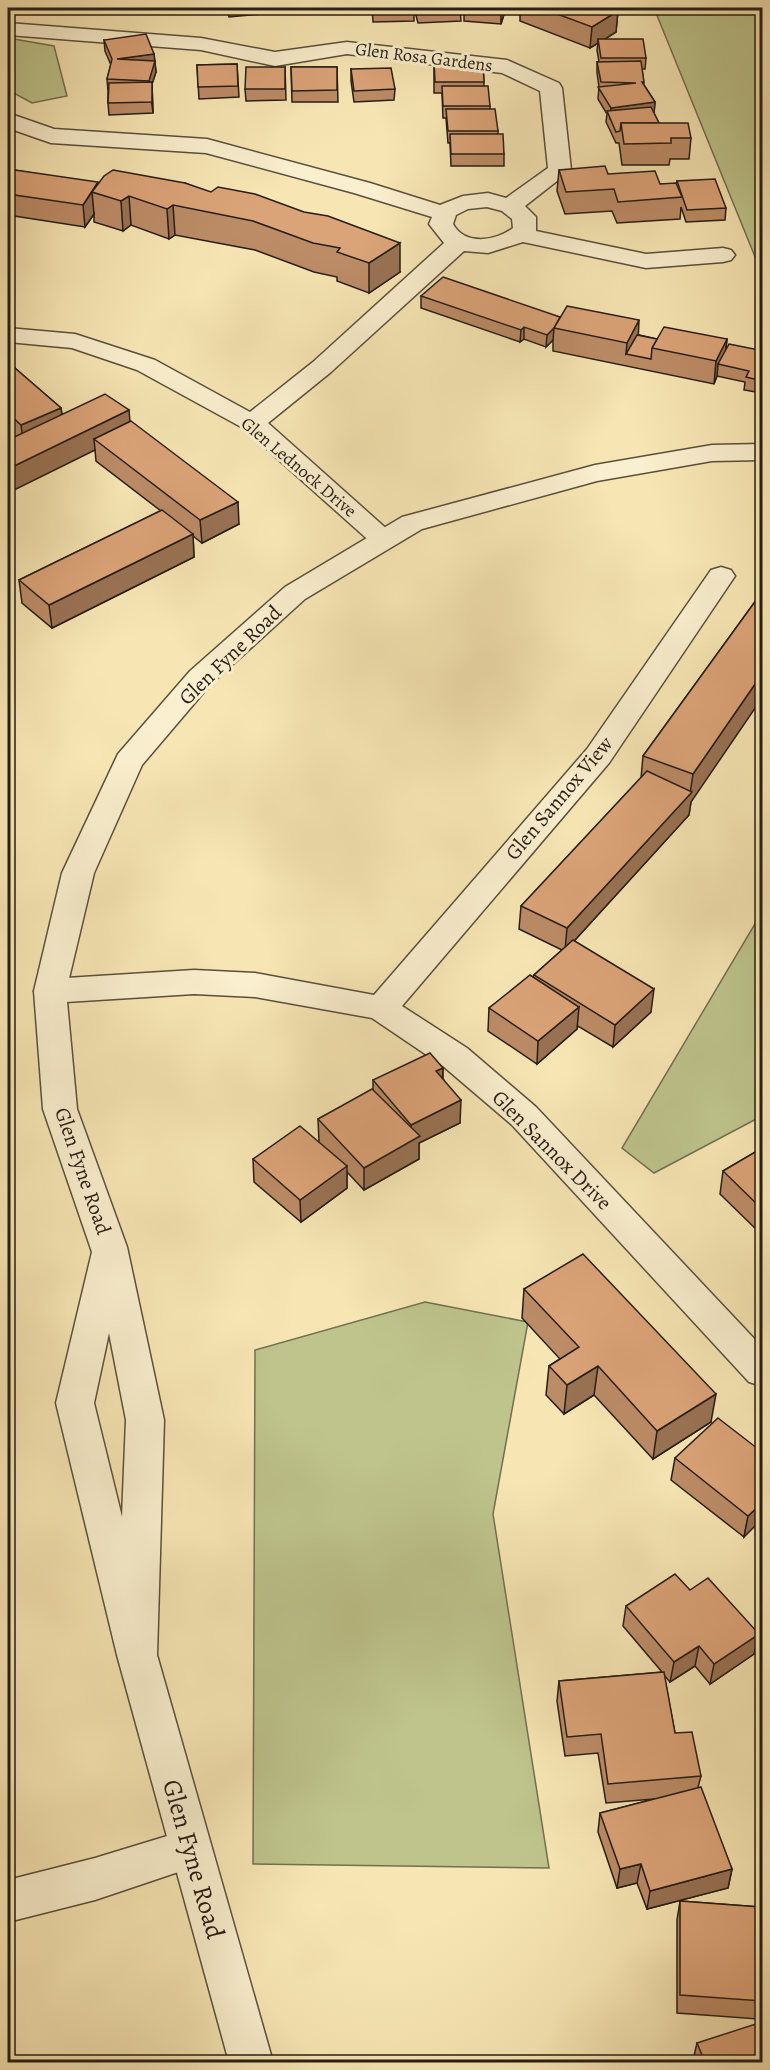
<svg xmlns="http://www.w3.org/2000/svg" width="770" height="2070" viewBox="0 0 770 2070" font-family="Alegreya,serif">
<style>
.green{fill:#bec48c;stroke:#727050;stroke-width:1.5}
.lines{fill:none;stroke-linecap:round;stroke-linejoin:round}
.minor-casing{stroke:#5a4f3c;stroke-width:3}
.tertiary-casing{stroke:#5a4f3c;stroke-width:3}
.minor{fill:#faefce;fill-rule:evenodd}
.tertiary{fill:#faefce;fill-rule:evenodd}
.wall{fill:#bc8c67;stroke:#261d14;stroke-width:1.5}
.shaded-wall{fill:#997254;stroke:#261d14;stroke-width:1.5}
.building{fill:#dba378;stroke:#261d14;stroke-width:1.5}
.labels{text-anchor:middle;stroke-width:6;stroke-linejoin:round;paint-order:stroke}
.far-street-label{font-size:18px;fill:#261d14;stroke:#faefce}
.street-label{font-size:21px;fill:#261d14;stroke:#faefce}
.near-street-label{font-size:26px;fill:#261d14;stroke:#faefce}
</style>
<rect width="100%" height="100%" fill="#f7e6b4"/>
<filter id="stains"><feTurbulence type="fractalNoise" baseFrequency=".00333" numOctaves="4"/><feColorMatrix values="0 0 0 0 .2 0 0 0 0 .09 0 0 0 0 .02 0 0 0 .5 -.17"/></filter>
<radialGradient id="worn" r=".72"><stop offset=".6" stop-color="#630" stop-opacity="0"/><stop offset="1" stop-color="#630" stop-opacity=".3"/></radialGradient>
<g class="green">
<polygon points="654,8 762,8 762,274"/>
<polygon points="8,38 54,46 67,96 32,103 8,90"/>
<polygon points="762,912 762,1116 654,1173 622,1148"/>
<polygon points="425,1302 528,1322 493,1514 549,1868 253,1864 255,1350"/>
</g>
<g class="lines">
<g class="minor-casing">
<g id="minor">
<path d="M 8,23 L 201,38 L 275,52 L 347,42 L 507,60 L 559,83 L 562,88 L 571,170 L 525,206 L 536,217 L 536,231 L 646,254 L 723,248 L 731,250 L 735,255 L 731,260 L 723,262 L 646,268 L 523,242 L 488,253 L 464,251 L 331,372 L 268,423 L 398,539 L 394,545 L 384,547 L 374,545 L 243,428 L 137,370 L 72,348 L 8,342 L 8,328 L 75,334 L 155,360 L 250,412 L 313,362 L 444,243 L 429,224 L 432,217 L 354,193 L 206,153 L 51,143 L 8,128 L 8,113 L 54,129 L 207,139 L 370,183 L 440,205 L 463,196 L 488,193 L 506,198 L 548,168 L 540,91 L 502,73 L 347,54 L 275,66 L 201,50 L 8,35 ZM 487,207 L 502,211 L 512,219 L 513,228 C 496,241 465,246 453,224 L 456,215 L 468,209 Z"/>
<polygon points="721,567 731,570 735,576 609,763 402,1006 467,1048 536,1107 762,1347 762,1386 749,1382 512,1125 443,1066 372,1018 255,997 194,994 50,1003 39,999 34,991 39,983 50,979 194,970 255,973 374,995 587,749 711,570"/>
<polygon points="190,1829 205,1835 211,1849 205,1863 95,1900 8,1922 8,1880 95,1858"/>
</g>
</g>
<g class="tertiary-casing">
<path id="tertiary" d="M 762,444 L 762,460 L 712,461 L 597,481 L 422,529 L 305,599 L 210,685 L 142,765 L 94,873 L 66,991 L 77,1109 L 127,1247 L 164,1420 L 157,1655 L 273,2062 L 229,2062 L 117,1655 L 56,1403 L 92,1252 L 43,1109 L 34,991 L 62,873 L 118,754 L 190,671 L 285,587 L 402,517 L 595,465 L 712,445 ZM 109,1333 L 126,1420 L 122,1517 L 94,1403 Z"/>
</g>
<use href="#minor" class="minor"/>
<use href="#tertiary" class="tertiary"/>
</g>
<g class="wall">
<polygon points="226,8 272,8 272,13 229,17"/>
<polygon points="279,8 317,8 317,9 279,10"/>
<polygon points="325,8 365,8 365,11 326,13"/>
<polygon points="372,8 414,8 414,21 373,22"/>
<polygon points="414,8 460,8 461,21 418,23"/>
<polygon points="464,8 506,8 501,24 464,21"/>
<polygon points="520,8 609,8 618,11 616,32 604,39 646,58 645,69 642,69 644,85 655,102 654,113 659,123 691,138 689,159 670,159 669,165 622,165 619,143 616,143 606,122 607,114 598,99 599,87 597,73 597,62 599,62 597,50 598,43 590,48 520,21"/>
<polygon points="104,40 154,54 156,72 152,84 153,113 109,115 108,103 108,91 107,79 111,65 105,51"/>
<polygon points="434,61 483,61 484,86 490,106 490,109 498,131 498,134 504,154 504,166 451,166 450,143 448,143 446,118 443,118 442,93 434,93"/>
<polygon points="237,64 239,97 199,99 197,65"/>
<polygon points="285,67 286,100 246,101 245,89"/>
<polygon points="291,67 337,67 338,102 292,102"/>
<polygon points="351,69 395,89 394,100 354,102 351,81"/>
<polygon points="8,169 98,184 185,183 400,272 369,293 337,281 337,277 314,272 255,250 175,235 169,239 131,225 123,231 94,222 94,214 85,227 8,215"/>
<polygon points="559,170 608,174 660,184 676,184 677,181 726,208 725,220 686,222 681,207 680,219 617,223 612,211 565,214 557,191"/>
<polygon points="421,296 560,317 657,339 727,339 726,350 759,350 759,354 762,355 762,393 744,390 745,382 717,376 714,384 553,351 553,340 546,347 524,339 520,342 421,308"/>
<polygon points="8,362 61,408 62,414 130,422 239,524 202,543 193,536 194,557 52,628 22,603 19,580 161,511 96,461 95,450 13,438 8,433"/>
<polygon points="762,592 691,802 689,815 574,941 651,1012 613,1047 578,1026 577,1029 537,1064 488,1031 489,1008 533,977 534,975 562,950 519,929 521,906 641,778 643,756"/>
<polygon points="443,1068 443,1078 460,1123 419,1143 419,1159 364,1190 347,1172 347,1188 301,1222 254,1182 253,1159 319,1142 318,1119 373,1090 373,1080"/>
<polygon points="762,1148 762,1235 720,1194 723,1171"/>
<polygon points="524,1289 711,1422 653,1459 594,1395 564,1414 546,1395 549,1366 560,1359 522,1318"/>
<polygon points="762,1452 744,1537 671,1480 675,1458"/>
<polygon points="762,1526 762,1547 759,1543"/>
<polygon points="690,1590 754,1654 710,1684 695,1666 670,1682 664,1675 675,1733 701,1776 698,1787 732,1869 728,1888 647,1909 637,1883 617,1888 598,1832 600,1813 654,1799 606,1803 598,1753 565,1756 557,1701 559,1681 662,1672 623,1626 626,1606"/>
<polygon points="680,1901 760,1907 762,2002 758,2019 677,2013 677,1920"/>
<polygon points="697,2043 762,2062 694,2062 693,2060"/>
</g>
<g class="shaded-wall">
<polygon points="503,8 506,8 501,24 501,13"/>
<polygon points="618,11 616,32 599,43 598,39 598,43 590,48 592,27"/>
<polygon points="154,54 156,72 152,84 153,113 149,81 117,59"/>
<polygon points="655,102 654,114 610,119 611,108"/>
<polygon points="92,192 94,214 85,227 83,205"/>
<polygon points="129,196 131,225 123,231 121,201"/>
<polygon points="173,205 175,235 169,239 167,209"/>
<polygon points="400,243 400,272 369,293 369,263"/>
<polygon points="639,320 638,343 626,354 627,343"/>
<polygon points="524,327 524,339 520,342 521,330"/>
<polygon points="554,328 553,340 546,347 547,335"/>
<polygon points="727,339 724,362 718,364 717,376 714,384 716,361"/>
<polygon points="61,408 64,431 24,447 21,425"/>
<polygon points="129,410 131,433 94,439 95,450 8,493 8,469"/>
<polygon points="238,502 239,524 202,543 200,520"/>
<polygon points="193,534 194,557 52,628 49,605"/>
<polygon points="762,674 762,698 691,802 689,815 565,951 567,928 690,794 693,774"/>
<polygon points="654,989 651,1012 613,1047 615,1025"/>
<polygon points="579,1007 577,1029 537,1064 538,1041"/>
<polygon points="443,1068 442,1090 436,1071"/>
<polygon points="461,1100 460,1123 419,1143 419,1159 364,1190 364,1168 410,1141 411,1125"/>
<polygon points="347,1166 347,1188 301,1222 300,1200"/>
<polygon points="598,1366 594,1395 564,1414 567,1385"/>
<polygon points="716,1394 711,1422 653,1459 657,1431"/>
<polygon points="762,1503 762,1519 744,1537 748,1516"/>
<polygon points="759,1634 754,1654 710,1684 714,1664"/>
<polygon points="699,1646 695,1666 670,1682 674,1662"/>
<polygon points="641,1864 637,1883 617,1888 620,1869"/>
<polygon points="732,1869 728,1888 647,1909 650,1891"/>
</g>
<g class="building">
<polygon points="373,8 414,8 414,10 373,11"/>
<polygon points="417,8 460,8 461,10 418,12"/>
<polygon points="464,8 503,8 501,13 464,9"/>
<polygon points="541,8 609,8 618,11 592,27"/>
<polygon points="146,34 154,54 117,59 155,61 149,81 107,79 112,59 104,40"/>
<polygon points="598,39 643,39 646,58 601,58"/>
<polygon points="434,61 483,61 484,82 435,82"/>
<polygon points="641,61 644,82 642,82 655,102 611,108 598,87 636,83 601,82 597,62"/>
<polygon points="237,64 238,86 198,87 197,65"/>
<polygon points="246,67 285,67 285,89 245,89"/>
<polygon points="291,67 337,67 337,90 292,91"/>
<polygon points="391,68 395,89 354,91 351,69"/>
<polygon points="152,82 152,102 108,103 109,83"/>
<polygon points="442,86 488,86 490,106 443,106"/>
<polygon points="651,107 659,123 621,123 620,131 616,132 607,111"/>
<polygon points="446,109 495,109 498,131 448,131"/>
<polygon points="621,123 688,123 691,138 671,138 671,143 624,144"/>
<polygon points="450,134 503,134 504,154 451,154"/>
<polygon points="605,166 608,174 655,171 660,184 676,183 682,197 618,202 614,189 566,192 559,170"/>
<polygon points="8,169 98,182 83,205 8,194"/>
<polygon points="113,170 185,183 211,192 218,187 255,194 304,212 328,216 400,243 369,263 337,252 340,248 313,243 253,221 173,205 167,209 129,196 121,201 92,192 104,176"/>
<polygon points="715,179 726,208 687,210 677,181"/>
<polygon points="443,277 560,317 554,328 547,335 524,327 521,330 421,296"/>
<polygon points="567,306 639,320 627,343 554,328"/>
<polygon points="664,327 727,339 716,361 652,348"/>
<polygon points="637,335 657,339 652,348 651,359 626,354"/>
<polygon points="729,344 759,350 757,354 762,355 762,381 746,377 749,371 718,364"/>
<polygon points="8,362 61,408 21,425 8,413"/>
<polygon points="105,394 129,410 8,469 8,440"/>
<polygon points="131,421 238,502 200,520 94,439"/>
<polygon points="162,510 193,534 49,605 19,580"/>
<polygon points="762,592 762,674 693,774 643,756"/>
<polygon points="647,771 692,792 567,928 521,906"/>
<polygon points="573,940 654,989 615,1025 534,975"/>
<polygon points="530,975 579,1007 538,1041 489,1008"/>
<polygon points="430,1053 443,1068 436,1071 461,1100 411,1125 373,1080"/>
<polygon points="372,1089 420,1136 364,1168 318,1119"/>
<polygon points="300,1126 347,1166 300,1200 253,1159"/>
<polygon points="762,1148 762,1209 723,1171"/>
<polygon points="583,1254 716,1394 657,1431 598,1366 567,1385 549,1366 579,1347 524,1289"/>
<polygon points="718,1418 762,1452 762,1503 748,1516 675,1458"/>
<polygon points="675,1574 690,1590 708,1578 759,1634 714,1664 699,1646 674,1662 626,1606"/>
<polygon points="664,1672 675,1733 692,1732 701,1776 608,1784 601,1734 567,1737 559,1681"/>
<polygon points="701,1787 732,1869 650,1891 641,1864 620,1869 600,1813"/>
<polygon points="680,1901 760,1907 762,2001 680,1995"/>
<polygon points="762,2022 762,2062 705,2062 697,2043"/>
</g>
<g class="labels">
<g class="far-street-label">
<text transform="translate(424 57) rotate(7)" y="6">Glen Rosa Gardens</text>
<text transform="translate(299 467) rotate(40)" y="6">Glen Lednock Drive</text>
</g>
<g class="street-label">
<text transform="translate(230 655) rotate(-44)" y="7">Glen Fyne Road</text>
<text transform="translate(559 798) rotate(-50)" y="7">Glen Sannox View</text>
<text transform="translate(552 1150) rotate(45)" y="7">Glen Sannox Drive</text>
<text transform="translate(83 1171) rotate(71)" y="7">Glen Fyne Road</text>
</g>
<g class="near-street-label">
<text transform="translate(194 1859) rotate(74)" y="9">Glen Fyne Road</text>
</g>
</g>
<rect width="770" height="2070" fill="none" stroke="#f7e6b4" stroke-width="30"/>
<rect x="9" y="9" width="752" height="2052" fill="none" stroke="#261d14" stroke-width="3"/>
<rect x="15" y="15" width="740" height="2040" fill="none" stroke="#261d14" stroke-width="1.5"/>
<rect width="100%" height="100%" filter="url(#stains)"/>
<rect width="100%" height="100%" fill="url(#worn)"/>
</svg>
